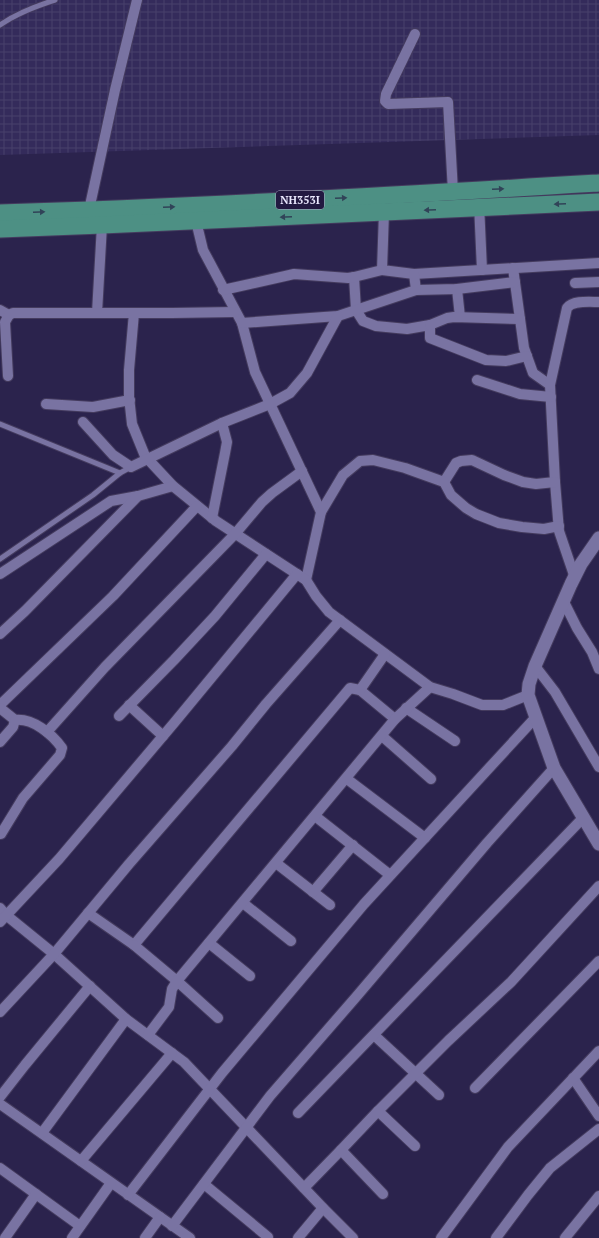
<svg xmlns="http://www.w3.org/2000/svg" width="599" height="1238" viewBox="0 0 599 1238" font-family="'PT Serif',serif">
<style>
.industrial{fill:url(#industrial-grid)}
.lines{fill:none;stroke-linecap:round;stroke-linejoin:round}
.service-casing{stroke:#443b5e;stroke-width:7}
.minor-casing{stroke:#443b5e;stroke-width:12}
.tertiary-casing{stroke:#443b5e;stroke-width:15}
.trunk-casing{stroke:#443b5e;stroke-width:19}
.service{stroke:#7973a2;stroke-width:5}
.minor{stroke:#7973a2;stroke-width:10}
.tertiary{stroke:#7973a2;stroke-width:13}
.trunk{stroke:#4d9084;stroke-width:17}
.oneway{fill:#314358}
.labels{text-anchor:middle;stroke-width:3.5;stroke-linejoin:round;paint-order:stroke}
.shield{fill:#221941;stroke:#aeaac5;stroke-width:1}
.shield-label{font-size:11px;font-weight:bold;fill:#eae8fe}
</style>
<defs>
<pattern id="industrial-grid" width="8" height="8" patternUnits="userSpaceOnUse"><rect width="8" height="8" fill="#342b5b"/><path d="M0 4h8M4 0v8" fill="none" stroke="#48406b"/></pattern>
</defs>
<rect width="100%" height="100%" fill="#2b234d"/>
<polygon class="industrial" points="0,0 599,0 599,135 0,155"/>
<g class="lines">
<g class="service-casing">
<g id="service">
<path d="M 0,25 C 17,13 36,6 55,0"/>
<polyline points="0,424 120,473"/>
<polyline points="0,559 93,495 120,473 131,467"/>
</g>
</g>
<g class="minor-casing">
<g id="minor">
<polyline points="415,34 386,94 385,101 388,104 448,102 453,192"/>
<polyline points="479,204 482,270"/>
<polyline points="89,210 115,90 137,0"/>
<polyline points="384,212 382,270 414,274 599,263"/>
<polyline points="196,221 203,250 242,323 255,372 321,512 306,580"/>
<polyline points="513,268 524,348 533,373 550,385 555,482 559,531 575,578"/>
<polyline points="354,277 356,310 363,321 376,326 407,329 430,325 430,338 486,360 506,361 527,356"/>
<polyline points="575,283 599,282"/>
<polyline points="457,289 460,317"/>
<polyline points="223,290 294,274 348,278 354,277 382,270"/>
<polyline points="416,290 457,289 515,282"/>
<polyline points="0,310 9,315"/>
<polyline points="97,313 102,225"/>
<polyline points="134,313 129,370 129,397 132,424 145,456 173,486 216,521 306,580 316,596 329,612 430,687 453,694 482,705 503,705 528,695"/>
<polyline points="242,323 338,316 416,290 414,274"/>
<polyline points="430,325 447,318 454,317 520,319"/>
<polyline points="8,376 5,322 9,315 13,313 172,313 235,312"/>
<polyline points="477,380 520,394 551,397"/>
<path d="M 550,385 L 567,308 C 573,300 590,302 599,302"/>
<polyline points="46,404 93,407 130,400"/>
<polyline points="83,422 113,455 131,467 222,423 270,404 290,393 307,373 338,316"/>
<polyline points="444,482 456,463 461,461 472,460 504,475 523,482 536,484 555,482"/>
<polyline points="321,512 343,475 360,461 373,460 405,468 444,482 451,495 466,508 476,514 499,523 522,527 544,529 559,526"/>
<polyline points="212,518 225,453 227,442 222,423"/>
<polyline points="0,574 111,501 138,496"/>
<polyline points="564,602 577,628 592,652 599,669"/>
<polyline points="0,634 25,611 138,496 173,486"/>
<polyline points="535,666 555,692 599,767"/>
<polyline points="360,690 395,719"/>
<polyline points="0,705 113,596 197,506"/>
<polyline points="129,705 163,736"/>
<polyline points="0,708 15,720 13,727 0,742"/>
<polyline points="406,708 455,741"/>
<polyline points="119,716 174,660 215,616 266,554"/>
<polyline points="47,732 105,667 235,534 262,502 272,493 302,471"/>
<polyline points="382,736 431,779"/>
<polyline points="347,779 425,838"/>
<polyline points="315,816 390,875"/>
<path d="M 0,833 L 1,834 L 23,798 L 60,755 L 62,748 C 52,734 33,718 15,720"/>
<polyline points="276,863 330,905"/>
<polyline points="313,892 353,845"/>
<polyline points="243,903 291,941"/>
<polyline points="0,908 6,915 54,954 126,1019 184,1062 323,1208 353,1238"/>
<polyline points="88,913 134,945 350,688 360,690 385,654"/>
<polyline points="0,922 59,859 174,723 297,574"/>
<polyline points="209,943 250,976"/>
<polyline points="134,945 177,981 218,1018"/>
<polyline points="0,1012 54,954 129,864 232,746 266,704 340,620"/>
<polyline points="148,1035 169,1007 172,989 177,981 395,719 430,687"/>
<polyline points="374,1035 439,1095"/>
<polyline points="573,1078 599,1116"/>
<polyline points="475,1088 599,961"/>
<polyline points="0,1097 25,1065 90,986"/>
<polyline points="0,1104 190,1238"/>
<polyline points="378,1111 415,1146"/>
<polyline points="298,1113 583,818"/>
<polyline points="42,1133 126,1019"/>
<polyline points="81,1161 172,1053"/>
<polyline points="0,1168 80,1226"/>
<polyline points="204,1184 268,1237"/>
<polyline points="304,1188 341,1150"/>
<polyline points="383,1194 341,1150 378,1111 448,1041 511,982 599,886"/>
<polyline points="128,1195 222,1073 364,904 536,717"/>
<polyline points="172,1226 270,1096 356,997 487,843 554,768"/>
<polyline points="5,1238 36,1194"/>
<polyline points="72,1238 111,1183"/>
<polyline points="145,1238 160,1217"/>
<polyline points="298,1238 323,1208"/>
<polyline points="441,1238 508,1147 599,1051"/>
<polyline points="496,1238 528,1195 550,1168 599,1129"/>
<polyline points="565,1238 599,1196"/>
</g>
</g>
<g class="tertiary-casing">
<polyline id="tertiary" points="599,538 581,564 571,584 535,666 529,684 528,695 554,768 599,844"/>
</g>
<g class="trunk-casing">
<g id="trunk">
<path d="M 0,213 C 200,207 399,195 599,183"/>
<polyline points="0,229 102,225 599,202"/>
</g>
</g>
<use href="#service" class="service"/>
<use href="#minor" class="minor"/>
<use href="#tertiary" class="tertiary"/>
<use href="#trunk" class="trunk"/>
</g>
<defs><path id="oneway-solid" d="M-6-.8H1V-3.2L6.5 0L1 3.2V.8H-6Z"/></defs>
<g class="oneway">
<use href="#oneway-solid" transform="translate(498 189) rotate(-3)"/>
<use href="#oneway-solid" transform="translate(341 198) rotate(-3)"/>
<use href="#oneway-solid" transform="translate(560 204) rotate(177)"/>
<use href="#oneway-solid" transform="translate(169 207) rotate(-3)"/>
<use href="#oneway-solid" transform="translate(430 210) rotate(177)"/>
<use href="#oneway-solid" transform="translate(39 212) rotate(-2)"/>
<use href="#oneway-solid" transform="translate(286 217) rotate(177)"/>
</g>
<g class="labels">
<rect class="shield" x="276" y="191" width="48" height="18" rx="3"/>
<g class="shield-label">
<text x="300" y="204">NH353I</text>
</g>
</g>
</svg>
